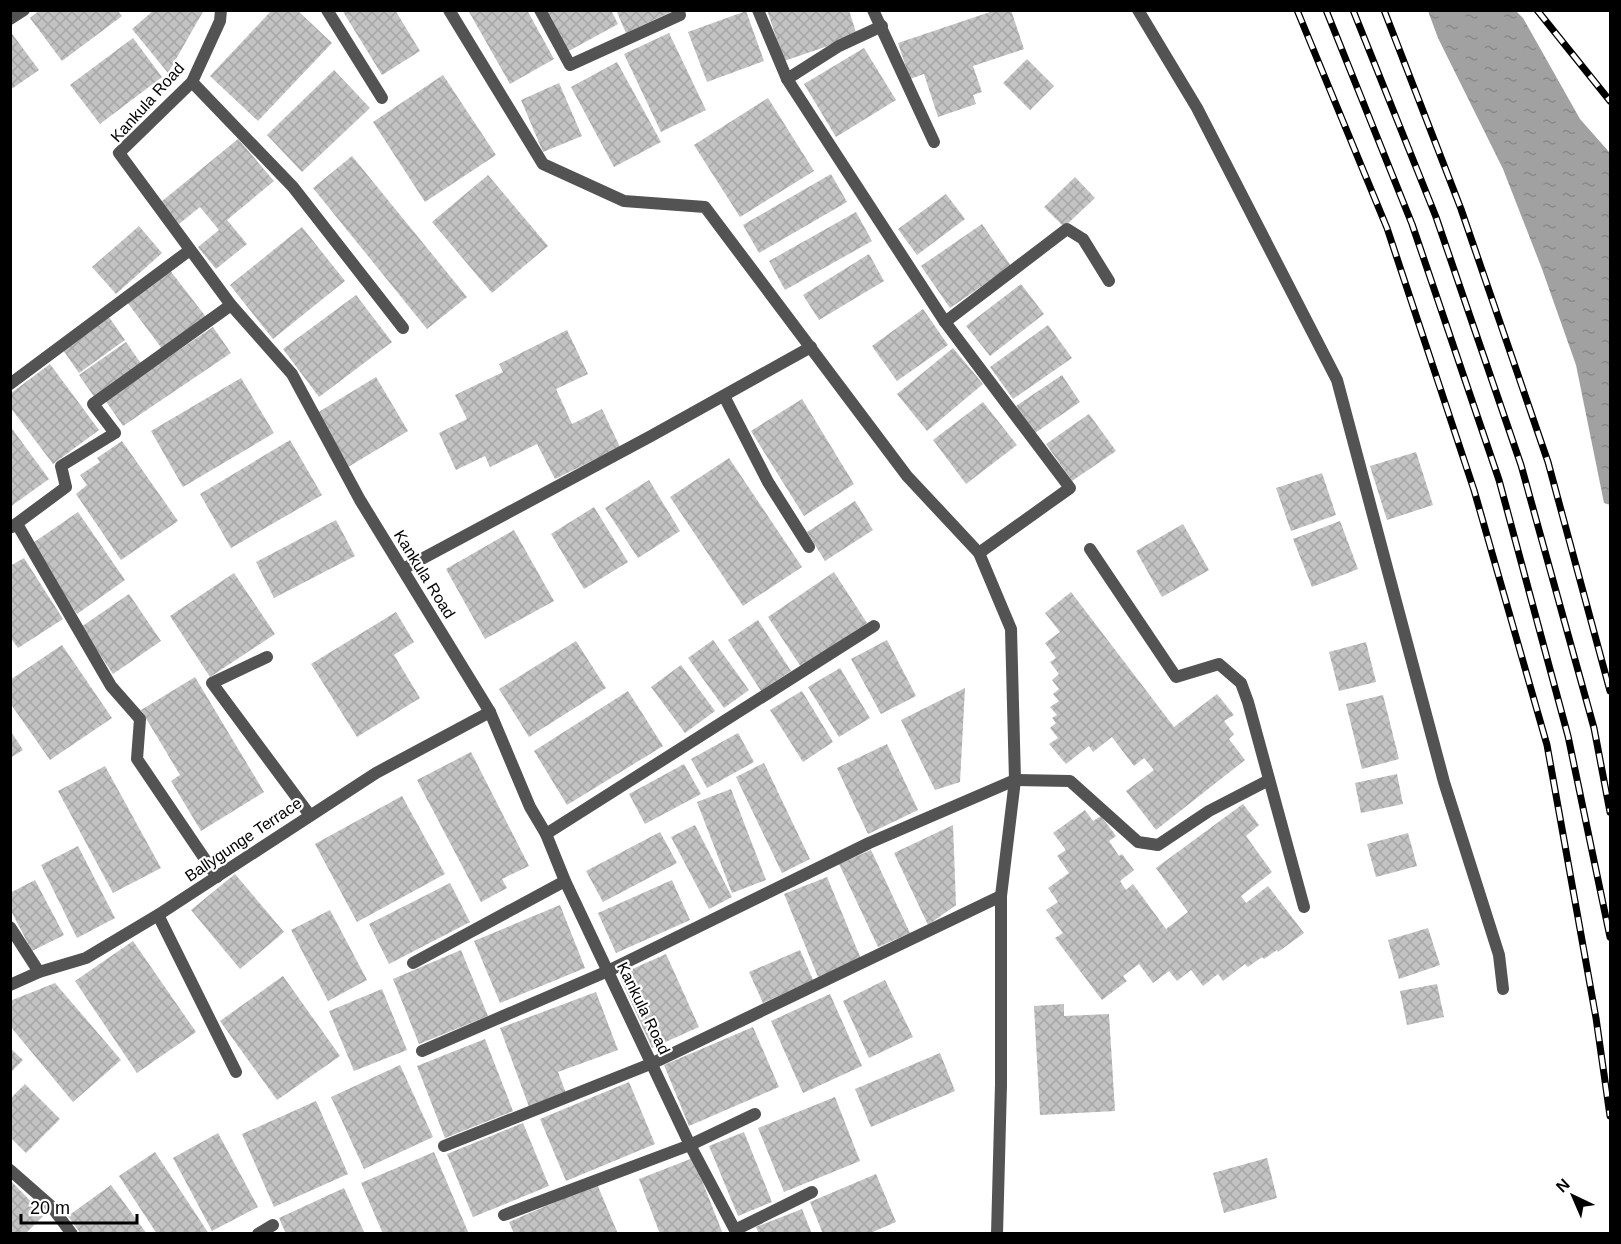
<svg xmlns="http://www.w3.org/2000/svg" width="1621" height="1244" viewBox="0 0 1621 1244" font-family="Arial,sans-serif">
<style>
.water{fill:url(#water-ripples)}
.building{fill:url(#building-cross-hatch)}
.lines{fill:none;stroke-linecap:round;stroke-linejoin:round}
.lane{stroke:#535353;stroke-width:12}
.street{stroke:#535353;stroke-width:12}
.rail-casing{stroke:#000;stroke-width:7}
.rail{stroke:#fff;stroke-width:4.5;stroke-dasharray:14;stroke-linecap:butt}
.labels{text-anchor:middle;stroke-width:4.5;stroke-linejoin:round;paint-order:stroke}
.street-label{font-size:16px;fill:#000;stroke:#fff}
</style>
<defs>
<pattern id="water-ripples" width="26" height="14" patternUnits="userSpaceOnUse" patternTransform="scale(1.5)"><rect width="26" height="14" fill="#a1a1a1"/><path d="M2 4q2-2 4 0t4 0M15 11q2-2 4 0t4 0" fill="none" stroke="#898989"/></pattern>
<pattern id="building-cross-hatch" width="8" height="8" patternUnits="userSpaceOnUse" patternTransform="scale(1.5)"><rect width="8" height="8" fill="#c3c3c3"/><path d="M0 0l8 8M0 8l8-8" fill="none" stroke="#a6a6a6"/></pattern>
</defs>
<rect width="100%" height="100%" fill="#fff"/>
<polygon class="water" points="1428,11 1516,11 1523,18 1580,119 1610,153 1610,505 1604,503 1576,365 1542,269 1503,169 1438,38"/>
<g class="building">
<polygon points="40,10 117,10 122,16 62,61 30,18"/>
<polygon points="154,10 204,10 168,73 132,29"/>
<polygon points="272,10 297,10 332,43 258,121 210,76"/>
<polygon points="342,10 395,10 420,51 382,75"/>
<polygon points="468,10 527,10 554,59 510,84"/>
<polygon points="544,10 611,10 618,24 567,52"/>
<polygon points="616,10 675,10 626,33"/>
<polygon points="767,10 849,10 857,36 784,61"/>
<polygon points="996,10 1011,10 1024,49 973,66 982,92 973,95 976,104 938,117 924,74 910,79 898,43"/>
<polygon points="746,11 764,61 707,82 688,32"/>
<polygon points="10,31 39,70 10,90"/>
<polygon points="669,33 706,110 661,132 624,54"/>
<polygon points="133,38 162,77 100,124 70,85"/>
<polygon points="864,48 896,100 836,137 804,84"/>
<polygon points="1027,59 1054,86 1030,110 1003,83"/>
<polygon points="617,62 661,142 614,167 571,87"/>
<polygon points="334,70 370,108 302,172 267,135"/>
<polygon points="443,75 496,155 425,202 373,122"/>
<polygon points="559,83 582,136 543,152 521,100"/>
<polygon points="768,98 814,171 740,217 694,145"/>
<polygon points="238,139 274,181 227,220 247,244 216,269 198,247 219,230 200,207 179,224 161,202"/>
<polygon points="352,156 467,297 427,329 313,188"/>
<polygon points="831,174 847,202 759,253 743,225"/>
<polygon points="488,175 548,246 492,293 432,222"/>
<polygon points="1075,177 1095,198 1064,227 1044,207"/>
<polygon points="946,194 965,219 917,255 898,229"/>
<polygon points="856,212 872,241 785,290 769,261"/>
<polygon points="982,224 1011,266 950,308 921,266"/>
<polygon points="139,226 162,253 116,294 92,267"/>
<polygon points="302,227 345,281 273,339 230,285"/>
<polygon points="869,254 884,281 819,320 803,295"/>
<polygon points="169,269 206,317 163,350 127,302"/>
<polygon points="1021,284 1044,314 990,356 966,326"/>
<polygon points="356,295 392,342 319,397 283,349"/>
<polygon points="923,309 948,345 897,381 872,346"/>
<polygon points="109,317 125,340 79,373 63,350"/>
<polygon points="1048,325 1072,358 1013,399 990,367"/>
<polygon points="213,327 231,353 123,426 105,400"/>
<polygon points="567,330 588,374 556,389 572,424 602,409 620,447 555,479 537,444 490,467 485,456 456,470 439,433 467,419 455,395 503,372 499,364"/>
<polygon points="126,342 142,365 95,398 79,375"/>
<polygon points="953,348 983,384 927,431 897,394"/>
<polygon points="50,364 99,430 53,464 10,407 10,394"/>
<polygon points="1062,375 1080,402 1035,433 1016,406"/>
<polygon points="376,377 408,431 348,467 317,413"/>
<polygon points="241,378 274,433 183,487 151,431"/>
<polygon points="802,399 854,484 804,516 751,431"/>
<polygon points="983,402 1017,445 966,484 933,440"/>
<polygon points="1089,414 1116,451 1072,481 1046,444"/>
<polygon points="10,426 49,479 10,507"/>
<polygon points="290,440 322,495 231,548 200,494"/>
<polygon points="122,441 178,521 121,560 76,494 87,485 80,475 100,462 97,458"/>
<polygon points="1416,452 1433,505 1387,520 1370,466"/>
<polygon points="729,458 802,567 743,606 670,497"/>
<polygon points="1322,473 1336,515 1291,531 1276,488"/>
<polygon points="649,480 680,531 638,558 605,508"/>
<polygon points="855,501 873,530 825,561 807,532"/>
<polygon points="594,507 628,562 584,589 551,534"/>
<polygon points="78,512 125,580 77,614 30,545"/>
<polygon points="336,520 355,556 274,598 256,562"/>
<polygon points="1340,521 1358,569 1312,587 1293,539"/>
<polygon points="1183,524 1209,570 1162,597 1136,551"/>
<polygon points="514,530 554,601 485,639 446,569"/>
<polygon points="24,558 63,619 18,648 10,637 10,566"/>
<polygon points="834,572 867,623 801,667 768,617"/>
<polygon points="234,573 275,634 210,677 170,616"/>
<polygon points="1071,592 1174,727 1217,694 1234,715 1224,721 1234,734 1229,739 1245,760 1156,830 1126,791 1154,770 1144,758 1134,766 1112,737 1093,752 1089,746 1066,764 1049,744 1058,738 1050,728 1056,723 1052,718 1057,715 1050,707 1059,701 1053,694 1059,689 1052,680 1059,674 1050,662 1056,658 1045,643 1060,632 1045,613"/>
<polygon points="129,594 161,641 113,674 81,627"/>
<polygon points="396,612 414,642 394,655 420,698 357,737 311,664"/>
<polygon points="758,620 791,671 761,691 728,640"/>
<polygon points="713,640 749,690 724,708 688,658"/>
<polygon points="887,640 916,696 881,714 851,659"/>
<polygon points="576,641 606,688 529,737 499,689"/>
<polygon points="1366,642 1376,682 1339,691 1329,652"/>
<polygon points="62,645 112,718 50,760 10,703 10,680"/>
<polygon points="681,665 715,711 685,733 651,687"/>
<polygon points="840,668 870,718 839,737 808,687"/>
<polygon points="195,677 264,792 201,831 171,781 180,775 141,710"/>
<polygon points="965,688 960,782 935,790 901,720"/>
<polygon points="628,691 663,746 567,805 534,751"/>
<polygon points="802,691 833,742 803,762 770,710"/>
<polygon points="1383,695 1399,759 1362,769 1346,704"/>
<polygon points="10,730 23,750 10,758"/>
<polygon points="738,733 754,762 707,788 691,759"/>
<polygon points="887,744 918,810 868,834 837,768"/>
<polygon points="471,752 529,866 502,879 507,888 481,902 417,780"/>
<polygon points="764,763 810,859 782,873 736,777"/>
<polygon points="684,764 701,794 645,824 629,794"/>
<polygon points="105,766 161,868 113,893 58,791"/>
<polygon points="1397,774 1403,804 1361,813 1355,783"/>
<polygon points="731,789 766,880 732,893 697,802"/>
<polygon points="402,796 445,874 357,922 315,844"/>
<polygon points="1243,804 1259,825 1246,836 1272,872 1241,896 1246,903 1268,886 1304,933 1278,952 1277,950 1264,959 1262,957 1248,967 1245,964 1223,981 1218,974 1203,986 1191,970 1177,981 1169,971 1153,983 1139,964 1123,976 1127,981 1102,1000 1055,938 1063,933 1046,910 1058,902 1048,888 1069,873 1057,856 1066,850 1053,833 1085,810 1093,821 1101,816 1116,836 1109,841 1119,856 1122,854 1134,870 1120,881 1126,890 1133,884 1166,929 1188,912 1156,868"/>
<polygon points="695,825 732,897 709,909 671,837"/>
<polygon points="953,825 956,905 928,925 894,853"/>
<polygon points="660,832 677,863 603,902 586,871"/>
<polygon points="1408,833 1417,866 1376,877 1367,844"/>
<polygon points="78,846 115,918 77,938 41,865"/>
<polygon points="871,850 910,933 878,947 839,864"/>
<polygon points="235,874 284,932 240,969 191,910"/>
<polygon points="827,877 861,959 818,977 784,894"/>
<polygon points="35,880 64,935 32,951 10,909 10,893"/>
<polygon points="672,880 690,920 616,953 598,913"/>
<polygon points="450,883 470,922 389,964 369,924"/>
<polygon points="560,905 585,968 500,1003 474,941"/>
<polygon points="330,910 367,980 328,1001 291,930"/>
<polygon points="1428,928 1440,965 1399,979 1388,940"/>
<polygon points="133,941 196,1032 137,1073 75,981"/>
<polygon points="461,950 488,1016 419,1044 393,979"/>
<polygon points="800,950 813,980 763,1003 749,972"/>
<polygon points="666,954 699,1027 652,1048 619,975"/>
<polygon points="283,976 340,1056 277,1100 220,1021"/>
<polygon points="885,980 913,1037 869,1058 843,1001"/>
<polygon points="55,983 121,1060 73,1102 10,1026 10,1001"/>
<polygon points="1437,984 1444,1017 1407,1025 1400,991"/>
<polygon points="382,989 407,1050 354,1071 329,1011"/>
<polygon points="596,992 618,1050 558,1072 566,1093 529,1107 500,1028"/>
<polygon points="830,994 862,1066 803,1093 771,1021"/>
<polygon points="1064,1004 1064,1016 1109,1014 1115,1111 1040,1115 1034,1006"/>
<polygon points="753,1027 779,1087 689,1126 664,1065"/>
<polygon points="485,1039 513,1111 445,1138 417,1066"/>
<polygon points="10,1048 23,1060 10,1073"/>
<polygon points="940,1053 955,1091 871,1127 855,1089"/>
<polygon points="400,1065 433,1137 364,1169 331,1097"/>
<polygon points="629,1082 655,1144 566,1181 540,1119"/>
<polygon points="25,1084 60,1119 26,1153 10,1137 10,1099"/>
<polygon points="835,1097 860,1161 784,1192 758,1128"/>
<polygon points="316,1101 348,1174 274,1207 242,1134"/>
<polygon points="523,1123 549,1186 473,1217 447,1154"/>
<polygon points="744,1132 772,1202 738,1216 709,1146"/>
<polygon points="218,1133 258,1207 212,1231 173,1158"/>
<polygon points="155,1152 209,1234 157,1234 119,1176"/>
<polygon points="434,1152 469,1234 383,1234 361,1183"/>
<polygon points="693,1158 723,1234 660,1234 639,1179"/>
<polygon points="1267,1158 1277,1198 1224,1213 1213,1173"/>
<polygon points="876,1174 896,1222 868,1234 823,1234 810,1202"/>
<polygon points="10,1180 44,1215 25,1234 10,1234"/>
<polygon points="597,1184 618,1234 514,1234 509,1222"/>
<polygon points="111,1185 147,1234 81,1234 68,1216"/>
<polygon points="344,1188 365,1234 286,1234 279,1218"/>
<polygon points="802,1209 812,1234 759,1234 756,1227"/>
</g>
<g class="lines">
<g class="lane">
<polyline points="1090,549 1176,677 1219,664 1241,683 1248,702 1304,907"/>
<polyline points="1015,780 1070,781 1138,842 1158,845 1209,811 1269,780"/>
</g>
<g class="street">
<polyline points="221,10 220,21 192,82 119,153 231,305 292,374 360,500 490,712 530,807 546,834 565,881 690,1145 755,1114"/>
<polyline points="327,10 382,98"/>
<polyline points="449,10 543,164 624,201 705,207 907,476 979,553 1011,629 1015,780 1001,896 1001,1085 997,1234"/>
<polyline points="540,10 570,65 680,15 678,10"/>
<polyline points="758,10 787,79 945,322 1070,488 979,553"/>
<polyline points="873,10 934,142"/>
<polyline points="1138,10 1197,108 1337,380 1444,782 1499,955 1503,989"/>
<polyline points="10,19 24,10"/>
<polyline points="787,79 839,46 882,26"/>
<polyline points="192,82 293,187 403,328"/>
<polyline points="945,322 1067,229 1083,239 1109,281"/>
<polyline points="10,384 190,250"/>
<polyline points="724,396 768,482 809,547"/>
<polyline points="17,524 111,686 140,719 137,759 217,877"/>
<polyline points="12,527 66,487 61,466 115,433 93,404 231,305"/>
<polyline points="403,569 651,436 811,347"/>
<polyline points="267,657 212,683 309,814"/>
<polyline points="546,834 874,626"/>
<polyline points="158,915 236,1072"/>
<polyline points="10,927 39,972"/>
<polyline points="413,963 565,881"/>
<polyline points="10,985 39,972 86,958 158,915 376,773 490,712"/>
<polyline points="422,1051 608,971 869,843 1015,780"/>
<polyline points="444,1146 653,1063 1001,896"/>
<polyline points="10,1170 51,1206 72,1234"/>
<polyline points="504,1215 690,1145 735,1230 812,1192"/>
<polyline points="258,1234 273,1225"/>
</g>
<g class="rail-casing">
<g id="rail">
<polyline points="1297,10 1387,228 1474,490 1547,745 1596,1018 1610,1116"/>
<polyline points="1326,10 1412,224 1499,480 1568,736 1610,937"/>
<polyline points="1353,10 1436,217 1521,465 1594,728 1610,812"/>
<polyline points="1384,10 1461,209 1548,462 1610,691"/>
<polyline points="1537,10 1610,101"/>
</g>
</g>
<use href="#rail" class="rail"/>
</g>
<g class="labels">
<g class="street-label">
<text transform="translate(147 102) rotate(-48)" y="6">Kankula Road</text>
<text transform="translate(425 574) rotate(58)" y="6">Kankula Road</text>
<text transform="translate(243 839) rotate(-34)" y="6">Ballygunge Terrace</text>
<text transform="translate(644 1008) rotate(64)" y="6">Kankula Road</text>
</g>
</g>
<rect width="1621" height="1244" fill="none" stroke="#000000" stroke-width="24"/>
<g transform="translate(1573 1196) rotate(316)" stroke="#ffffff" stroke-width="4.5" paint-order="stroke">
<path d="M0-4.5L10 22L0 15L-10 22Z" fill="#000000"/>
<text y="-9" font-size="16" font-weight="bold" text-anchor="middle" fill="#000000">N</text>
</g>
<path d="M21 1214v9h116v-9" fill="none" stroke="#000000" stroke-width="3"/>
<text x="30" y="1214" font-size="18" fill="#000000" stroke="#ffffff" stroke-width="4.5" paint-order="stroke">20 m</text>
</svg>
